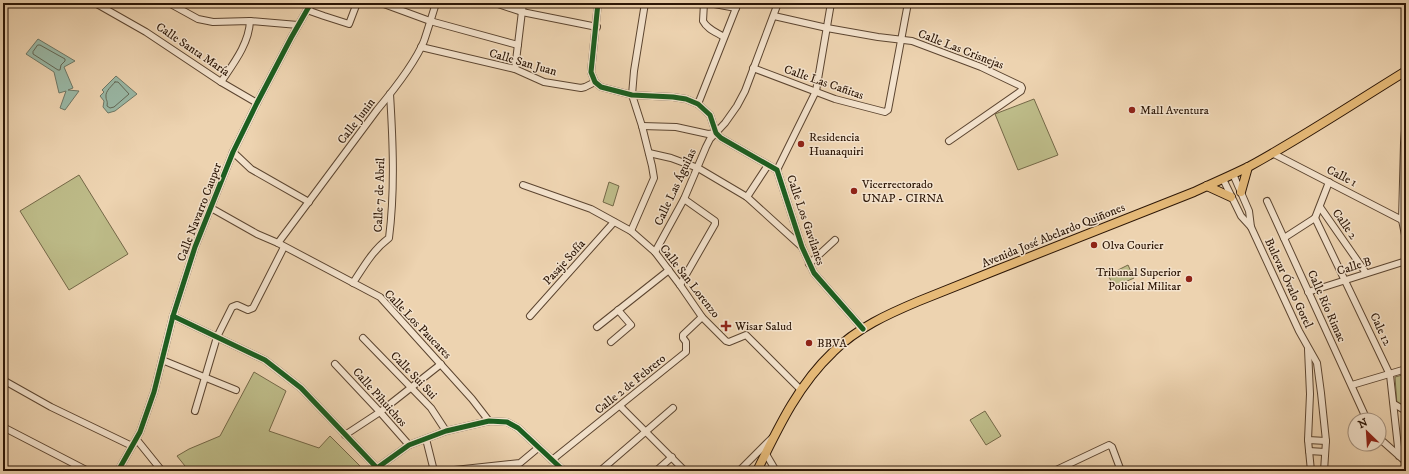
<svg xmlns="http://www.w3.org/2000/svg" width="1409" height="474" viewBox="0 0 1409 474" font-family="'IM FELL DW Pica',serif">
<style>
.green{fill:#bdbb88;stroke:#746847}
.water{fill:#9ab9a7;stroke:#6e7867}
.lines{fill:none;stroke-linecap:round;stroke-linejoin:round}
.shore{stroke:#636856;stroke-width:1}
.minor-casing{stroke:#5c4530;stroke-width:8}
.major-casing{stroke:#2c1606;stroke-width:10}
.minor{stroke:#f3e2cc;stroke-width:6}
.major{stroke:#e6ba78;stroke-width:8}
.cycleway-casing{stroke:#f3e2cc;stroke-width:8}
.cycleway{stroke:#1b5e20;stroke-width:5}
.poi-dot{fill:#8f2418;stroke:#f3e2cc;stroke-width:1.5}
.labels{text-anchor:middle;stroke-width:3;stroke-linejoin:round;paint-order:stroke}
.street-label{font-size:12px;fill:#2c1606;stroke:#f3e2cc}
.poi-label{font-size:12px;fill:#2c1606;stroke:#f3e2cc;text-anchor:start}
</style>
<rect width="100%" height="100%" fill="#edd3b0"/>
<filter id="stains"><feTurbulence type="fractalNoise" baseFrequency=".005" numOctaves="4"/><feColorMatrix values="0 0 0 0 .2 0 0 0 0 .09 0 0 0 0 .02 0 0 0 .5 -.17"/></filter>
<radialGradient id="worn" r=".72"><stop offset=".6" stop-color="#630" stop-opacity="0"/><stop offset="1" stop-color="#630" stop-opacity=".3"/></radialGradient>
<g class="green">
<polygon points="1034,99 1058,155 1018,170 995,114"/>
<polygon points="79,175 128,254 69,290 20,211"/>
<polygon points="609,182 619,186 613,206 603,202"/>
<polygon points="1128,265 1134,278 1114,287 1108,275"/>
<polygon points="254,372 286,391 269,431 319,448 330,436 365,471 189,471 177,456 189,449 220,436"/>
<polygon points="1406,374 1406,408 1397,405 1395,377"/>
<polygon points="985,411 1001,436 986,445 970,420"/>
</g>
<g class="water">
<polygon points="38,39 75,61 64,67 73,88 68,90 79,91 65,110 60,108 66,91 59,93 54,72 26,54"/>
<polygon points="116,76 137,94 115,111 108,113 103,107 104,101 100,96 104,92 102,90"/>
</g>
<g class="lines">
<g class="shore">
<polygon points="38,45 40,45 65,59 65,61 61,65 60,70 58,70 33,54 33,52"/>
<path d="M 115,82 L 118,82 L 129,94 L 114,107 L 110,108 L 107,106 C 108,100 106,101 106,97 C 105,91 112,86 115,82 Z"/>
</g>
<g class="minor-casing">
<g id="minor">
<polyline points="95,3 146,32 221,82 257,103"/>
<polyline points="169,3 198,19 213,22 250,21 298,25"/>
<polyline points="381,3 430,21 518,45"/>
<polyline points="495,3 522,12 597,27"/>
<polyline points="598,3 591,72 595,82 601,87 632,95 673,97 686,99 698,104 710,115 716,133 721,138 777,170 802,247 814,273 863,329"/>
<path d="M 704,3 L 703,21 C 707,29 716,32 724,37"/>
<polyline points="709,3 736,8"/>
<polyline points="307,10 324,16 349,24 357,3"/>
<polyline points="774,16 827,28 878,37 912,41 981,67 1021,86 1022,88 1021,91 949,141"/>
<polyline points="421,47 515,69 544,82 581,88 585,87 595,82"/>
<polyline points="753,68 835,99 885,112 888,110 908,3"/>
<polyline points="515,69 523,3"/>
<path d="M 221,82 C 233,64 249,44 250,21"/>
<polyline points="698,104 738,3"/>
<polyline points="1406,117 1404,143 1402,220 1406,240"/>
<polyline points="642,126 676,127 708,134 716,133"/>
<polyline points="233,152 251,169 309,202"/>
<polyline points="649,153 671,158 698,168 747,197 802,247"/>
<polyline points="1272,153 1402,220"/>
<polyline points="777,170 816,91 831,3"/>
<polyline points="1233,174 1249,211 1251,227 1299,331 1317,363 1321,393 1326,441 1324,471"/>
<polyline points="1223,179 1241,216 1251,227"/>
<polyline points="523,185 591,209 631,231 655,252 680,285 702,317 726,341 729,342 746,335 801,390"/>
<polyline points="747,197 768,165"/>
<polyline points="1267,201 1367,420"/>
<polyline points="1320,207 1366,273"/>
<polyline points="211,208 257,234 278,243 380,297 472,399 489,421"/>
<polyline points="1315,218 1390,375 1399,456"/>
<polyline points="1315,218 1329,182"/>
<polyline points="631,231 654,178 652,166 642,126 632,95 634,71 645,3"/>
<polyline points="1284,238 1315,218"/>
<path d="M 278,243 L 377,110 C 392,92 415,63 424,41 C 428,29 432,16 436,3"/>
<polyline points="655,252 684,199 706,147 710,139 725,123 737,106 745,91 778,3"/>
<polyline points="809,264 835,240"/>
<path d="M 353,283 C 364,266 373,250 389,238 C 395,191 393,142 390,94"/>
<polyline points="680,285 715,224 715,221 684,199"/>
<polyline points="1308,292 1406,261"/>
<polyline points="173,316 265,360 301,388 377,468 409,445 446,431 489,421 507,422 518,428 564,471"/>
<polyline points="530,316 614,222"/>
<polyline points="597,327 669,270"/>
<polyline points="363,338 431,408 446,431"/>
<polyline points="611,342 631,325 618,310"/>
<polyline points="1308,349 1310,394 1308,440 1311,471"/>
<polyline points="162,360 236,390"/>
<polyline points="335,364 380,412 409,445"/>
<polyline points="3,380 51,407 132,446"/>
<polyline points="1352,385 1406,369"/>
<polyline points="1394,404 1406,411"/>
<polyline points="620,406 685,471"/>
<polyline points="195,411 217,337 232,307 237,305 248,310 253,308 284,247"/>
<polyline points="3,427 88,471"/>
<polyline points="345,435 380,412 441,364"/>
<polyline points="1379,438 1406,462"/>
<polyline points="426,439 434,471"/>
<polyline points="137,440 162,471"/>
<polyline points="1308,440 1326,441"/>
<polyline points="1309,451 1325,452"/>
<polyline points="766,454 776,471"/>
<polyline points="552,460 686,352 686,342 683,338 683,335 702,317"/>
<polyline points="118,471 140,432 154,392 173,316 195,247 233,152 257,103 291,38 311,3"/>
<polyline points="445,471 520,463 538,448"/>
<polyline points="600,471 673,408"/>
<polyline points="656,471 672,457"/>
<polyline points="739,471 772,438"/>
<polyline points="1054,471 1109,445 1112,447 1121,471"/>
</g>
</g>
<g class="major-casing">
<g id="major">
<polyline points="1207,186 1231,197"/>
<polyline points="1241,192 1248,167"/>
<path d="M 757,471 C 778,428 798,385 833,352 C 857,328 888,314 919,301 C 944,291 969,281 994,271 C 1061,244 1128,218 1194,192 C 1213,183 1232,175 1250,166 C 1303,137 1354,103 1406,71"/>
</g>
</g>
<use href="#minor" class="minor"/>
<use href="#major" class="major"/>
<g class="cycleway-casing">
<g id="cycleway">
<polyline points="598,3 591,72 595,82 601,87 632,95 673,97 686,99 698,104 710,115 716,133 721,138 777,170 802,247 814,273 863,329"/>
<polyline points="173,316 265,360 301,388 377,468 409,445 446,431 489,421 507,422 518,428 564,471"/>
<polyline points="118,471 140,432 154,392 173,316 195,247 233,152 257,103 291,38 311,3"/>
</g>
</g>
<use href="#cycleway" class="cycleway"/>
</g>
<g class="poi-dot">
<circle cx="1132" cy="110" r="4"/>
<circle cx="801" cy="144" r="4"/>
<circle cx="854" cy="191" r="4"/>
<circle cx="1094" cy="245" r="4"/>
<circle cx="1189" cy="279" r="4"/>
<path d="M724 320h4v4h4v4h-4v4h-4v-4h-4v-4h4z"/>
<circle cx="809" cy="343" r="4"/>
</g>
<g class="labels">
<g class="street-label">
<text transform="translate(193 49) rotate(34)" y="4">Calle Santa María</text>
<text transform="translate(961 49) rotate(21)" y="4">Calle Las Crisnejas</text>
<text transform="translate(523 62) rotate(16)" y="4">Calle San Juan</text>
<text transform="translate(824 82) rotate(19)" y="4">Calle Las Cañitas</text>
<text transform="translate(356 121) rotate(-53)" y="4">Calle Junin</text>
<text transform="translate(1342 176) rotate(27)" y="4">Calle 1</text>
<text transform="translate(675 187) rotate(-65)" y="4">Calle Las Águilas</text>
<text transform="translate(379 195) rotate(-88)" y="4">Calle 7 de Abril</text>
<text transform="translate(199 212) rotate(-69)" y="4">Calle Navarro Cauper</text>
<text transform="translate(806 220) rotate(71)" y="4">Calle Los Gavilanes</text>
<text transform="translate(1345 224) rotate(55)" y="4">Calle 2</text>
<text transform="translate(1053 235) rotate(-22)" y="4">Avenida José Abelardo Quiñones</text>
<text transform="translate(564 262) rotate(-48)" y="4">Pasaje Sofía</text>
<text transform="translate(1354 266) rotate(-17)" y="4">Calle B</text>
<text transform="translate(690 281) rotate(52)" y="4">Calle San Lorenzo</text>
<text transform="translate(1289 283) rotate(65)" y="4">Bulevar Óvalo Gorel</text>
<text transform="translate(1327 306) rotate(66)" y="4">Calle Río Rimac</text>
<text transform="translate(418 324) rotate(46)" y="4">Calle Los Paucares</text>
<text transform="translate(1381 329) rotate(65)" y="4">Cale 12</text>
<text transform="translate(414 375) rotate(46)" y="4">Calle Sui Sui</text>
<text transform="translate(630 384) rotate(-39)" y="4">Calle 2 de Febrero</text>
<text transform="translate(380 397) rotate(48)" y="4">Calle Pihuichos</text>
</g>
<g class="poi-label">
<text x="1140" y="114">Mall Aventura</text>
<text x="809" y="141">Residencia<tspan x="809" dy="14">Huanaquiri</tspan></text>
<text x="862" y="188">Vicerrectorado<tspan x="862" dy="14">UNAP - CIRNA</tspan></text>
<text x="1102" y="249">Olva Courier</text>
<text x="1181" y="276" text-anchor="end">Tribunal Superior<tspan x="1181" dy="14">Policial Militar</tspan></text>
<text x="735" y="330">Wisar Salud</text>
<text x="817" y="347">BBVA</text>
</g>
</g>
<rect width="1409" height="474" fill="none" stroke="#edd3b0" stroke-width="16"/>
<rect x="4" y="4" width="1401" height="466" fill="none" stroke="#2c1606" stroke-width="2"/>
<rect x="8" y="8" width="1393" height="458" fill="none" stroke="#2c1606"/>
<g transform="translate(1367 432) rotate(335)"><circle r="19" fill="#f3e2cc" stroke="#a3907d"/>
<path d="M0-3L7 15L0 10L-7 15Z" fill="#8f2418"/>
<text y="-6" font-size="11" font-weight="bold" text-anchor="middle" fill="#2c1606">N</text>
</g>
<rect width="100%" height="100%" filter="url(#stains)"/>
<rect width="100%" height="100%" fill="url(#worn)"/>
</svg>
